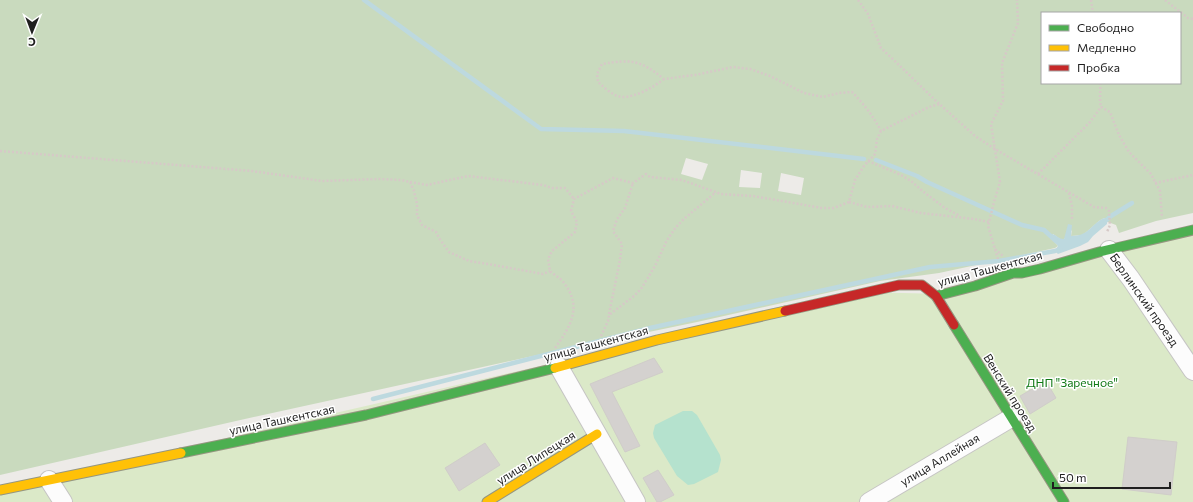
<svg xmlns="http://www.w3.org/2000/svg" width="1193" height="502" viewBox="0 0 1193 502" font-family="Commissioner,sans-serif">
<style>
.grass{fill:#dbe9c8}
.forest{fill:#c9dabe;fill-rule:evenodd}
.pitch{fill:#b5e2ce}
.water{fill:#bdd9df}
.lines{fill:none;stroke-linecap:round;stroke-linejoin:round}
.stream{stroke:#bdd9df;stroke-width:4.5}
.building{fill:#d4d1cf;stroke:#d0cdc9}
.street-casing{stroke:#c6c5c4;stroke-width:20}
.fast-casing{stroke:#959680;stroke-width:11}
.slow-casing{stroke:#959680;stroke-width:11}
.jam-casing{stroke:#959680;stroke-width:11}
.path{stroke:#d6c9c7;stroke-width:2.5;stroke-dasharray:2 2;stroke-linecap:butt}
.street{stroke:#fcfcfc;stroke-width:18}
.fast{stroke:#4caf50;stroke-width:9}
.slow{stroke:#ffc107;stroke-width:9}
.jam{stroke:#c62828;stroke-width:9}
.labels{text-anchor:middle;stroke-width:3;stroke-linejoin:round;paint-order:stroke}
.street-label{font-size:12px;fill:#1f1f1f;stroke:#fff}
.park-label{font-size:12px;fill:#117916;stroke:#fff}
</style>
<rect width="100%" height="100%" fill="#edebe8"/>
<polygon class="grass" points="1193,230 1193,502 0,502 0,490 862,292 943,294"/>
<path class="forest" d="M 0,0 L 1193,0 L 1193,213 L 1156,221 L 1119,233 L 1116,225 L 1108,222 L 1107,220 L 1104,218 L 1099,221 L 1083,235 L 1071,236 L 1072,230 L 1064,239 L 1060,239 L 1053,234 L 1051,238 L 1058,246 L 1055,248 L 939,273 L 880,281 L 697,322 L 533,356 L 236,421 L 0,475 ZM 1042,13 L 1180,13 L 1180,83 L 1042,83 ZM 686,158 L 708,164 L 702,180 L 681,174 ZM 741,170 L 762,173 L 760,188 L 739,187 ZM 781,173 L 804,178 L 801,195 L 778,191 Z"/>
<polygon class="pitch" points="683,411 692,411 697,415 720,455 721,460 718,472 694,484 688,485 677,476 654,438 653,433 655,425"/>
<path class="water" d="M 1104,218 L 1107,220 L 1107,224 L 1093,236 L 1088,242 L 1080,246 L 1058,254 L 1055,251 L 1058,246 L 1051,238 L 1051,234 C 1056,234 1058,239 1064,239 L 1068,224 L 1072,225 L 1071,236 C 1089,236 1090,225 1104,218 Z"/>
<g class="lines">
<g class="stream">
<polyline points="364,0 541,129 624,131 864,159"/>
<polyline points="876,160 917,176 927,182 1022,225 1044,230 1056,241"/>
<polyline points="1102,224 1111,216 1132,203"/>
<polyline points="373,399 650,328 930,267 999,261 1055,251 1060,249"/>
</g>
</g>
<g class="building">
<polygon points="654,358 663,372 612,392 640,446 625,452 590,384"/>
<polygon points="1046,381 1056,398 1030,414 1020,396"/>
<polygon points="1128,437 1177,442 1171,495 1122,489"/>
<polygon points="485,443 500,465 459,491 445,468"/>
<polygon points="658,470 674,495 660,502 657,502 643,478"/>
</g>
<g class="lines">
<g class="street-casing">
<g id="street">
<polyline points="1109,250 1131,279 1193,371"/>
<polyline points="559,367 636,502"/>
<polyline points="49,480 63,502"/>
<polyline points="869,502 1011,418"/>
</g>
</g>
<g class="fast-casing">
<g id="fast">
<polyline points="936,296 975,286 1013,273 1022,273 1040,269 1099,252 1193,230"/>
<polyline points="954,325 1064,502"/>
<polyline points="181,453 366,415 555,368"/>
</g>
</g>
<g class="slow-casing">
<g id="slow">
<polyline points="555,368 657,340 785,311"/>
<polyline points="0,490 181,453"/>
<polyline points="487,502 597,434"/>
</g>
</g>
<g class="jam-casing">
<polyline id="jam" points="785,311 899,285 922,285 936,296 954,325"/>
</g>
<g class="path">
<polyline points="858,0 868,14 881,48 898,64 935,100 975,136 995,149 1094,207 1106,208 1109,211 1110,225 1107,232"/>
<polyline points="1091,0 1093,13"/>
<polyline points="1165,0 1188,18 1193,19"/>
<path d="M 664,79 C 654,87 636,97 623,97 C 614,97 605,88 598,82 L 597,74 L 602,64 C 632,59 640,60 664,79 L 695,75 L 733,67 L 750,69 L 770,76 L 804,93 L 823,97 L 839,93 L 852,92 C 864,104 873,116 881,131"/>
<path d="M 1100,83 C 1101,91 1099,100 1101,107"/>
<polyline points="0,151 252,171 322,181 379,179 401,180 410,182 414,191 417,204 417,215 422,225 436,232 439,238 449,252 469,261 488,264 543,274 550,271"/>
<polyline points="868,161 901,175 911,181 925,193 945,208 960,216"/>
<polyline points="1038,174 1090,122 1101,107 1110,112 1119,135 1129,152 1151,174 1160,191 1162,218"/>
<polyline points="410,182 427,185 468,176 543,185 552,188 565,188 574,199"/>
<polyline points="1155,183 1193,175"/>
<polyline points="1069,193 1072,206 1072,220"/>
<polyline points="849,202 867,207 892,206 921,213 974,219 989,222"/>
<polyline points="995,249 1003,256"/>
<polyline points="998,259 988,226 994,202 1000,182 991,124 1003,101 1002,63 1018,23 1017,0"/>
<polyline points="609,314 620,260 622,244 613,231 617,219 625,208 633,183"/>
<polyline points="601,336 608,321 609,315 634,296 641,289 655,266 667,240 676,227 685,218 716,192"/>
<path d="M 555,348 C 570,327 583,307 564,283 C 561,278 554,275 550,271 L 548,259 L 552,251 L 575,232 L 577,222 L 571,211 L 574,199 L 613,178 L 633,183 L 646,174 L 650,177 L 682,180 L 721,194 L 753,196 L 822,208 L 834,208 L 849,202 L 855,180 L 864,166 L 875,154 L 877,139 L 881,131 L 929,107 L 940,104"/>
</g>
<use href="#street" class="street"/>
<use href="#fast" class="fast"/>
<use href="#slow" class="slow"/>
<use href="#jam" class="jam"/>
</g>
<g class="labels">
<g class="street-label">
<text transform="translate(990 269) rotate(-15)" y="4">улица Ташкентская</text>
<text transform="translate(1144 300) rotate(55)" y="4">Берлинский проезд</text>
<text transform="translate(596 344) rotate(-15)" y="4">улица Ташкентская</text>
<text transform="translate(1010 393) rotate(58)" y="4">Венский проезд</text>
<text transform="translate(282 420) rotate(-12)" y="4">улица Ташкентская</text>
<text transform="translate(536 458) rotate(-32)" y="4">улица Липецкая</text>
<text transform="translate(940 460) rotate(-31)" y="4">улица Аллейная</text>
</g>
<g class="park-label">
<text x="1072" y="387">ДНП "Заречное"</text>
</g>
</g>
<rect x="1041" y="12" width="140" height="72" fill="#ffffff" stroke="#a5a5a5"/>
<rect x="1049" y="25" width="20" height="6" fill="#4caf50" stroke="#a5a5a5"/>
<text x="1077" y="32" font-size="12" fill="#1f1f1f">Свободно</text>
<rect x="1049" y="45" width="20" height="6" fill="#ffc107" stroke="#a5a5a5"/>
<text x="1077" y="52" font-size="12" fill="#1f1f1f">Медленно</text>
<rect x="1049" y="65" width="20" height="6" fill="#c62828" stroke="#a5a5a5"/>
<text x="1077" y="72" font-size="12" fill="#1f1f1f">Пробка</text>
<g transform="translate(32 32) rotate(181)" stroke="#ffffff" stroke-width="3" paint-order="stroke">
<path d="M0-3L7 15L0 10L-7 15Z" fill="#1f1f1f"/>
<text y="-6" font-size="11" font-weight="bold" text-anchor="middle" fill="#1f1f1f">С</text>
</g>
<path d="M1053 482v6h117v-6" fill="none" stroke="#1f1f1f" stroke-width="2"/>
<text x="1059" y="482" font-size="12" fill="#1f1f1f" stroke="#ffffff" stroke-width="3" paint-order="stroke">50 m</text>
</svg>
